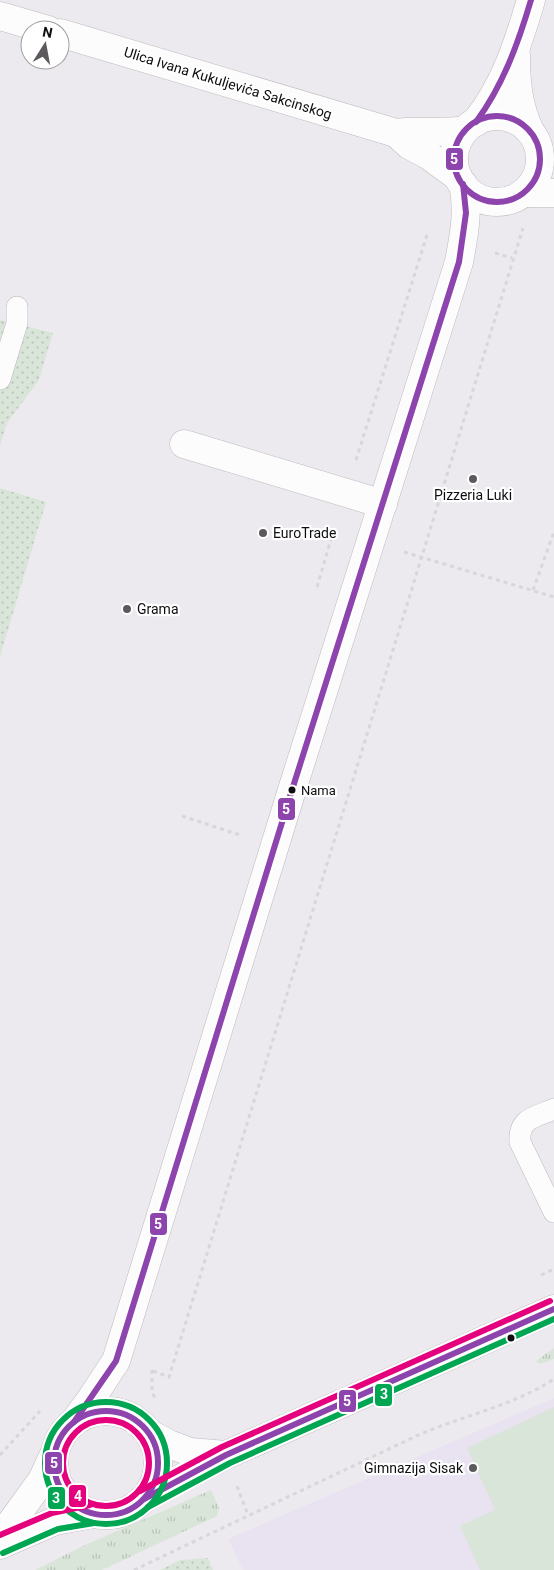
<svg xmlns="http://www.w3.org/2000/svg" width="554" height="1570" viewBox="0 0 554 1570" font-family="Roboto,sans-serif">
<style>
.education{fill:#e8e2f1}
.grass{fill:url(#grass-tufts)}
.park{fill:url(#park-dots)}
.garden{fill:#d9e5d8}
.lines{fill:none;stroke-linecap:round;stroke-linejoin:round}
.lane-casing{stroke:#bdbabe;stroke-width:22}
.street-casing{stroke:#bdbabe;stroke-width:29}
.path{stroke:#d7d6d8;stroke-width:3;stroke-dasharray:4 4;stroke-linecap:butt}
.lane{stroke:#fcfcfd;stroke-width:21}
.street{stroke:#fcfcfd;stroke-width:28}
.bus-1-casing{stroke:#fff;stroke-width:10}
.bus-2-casing{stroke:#fff;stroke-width:10}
.bus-3-casing{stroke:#fff;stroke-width:10}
.bus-1{stroke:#8e44ad;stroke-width:6}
.bus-2{stroke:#00a651;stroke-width:6}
.bus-3{stroke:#e5007d;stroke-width:6}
.poi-dot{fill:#5d5a5e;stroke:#fff;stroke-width:2}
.bus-dot{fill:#0f0d10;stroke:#fff;stroke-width:2}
.labels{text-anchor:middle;stroke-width:4.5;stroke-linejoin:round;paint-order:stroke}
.bus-label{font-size:13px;fill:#0f0d10;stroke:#fff;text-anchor:start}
.street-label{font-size:14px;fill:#0f0d10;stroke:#fff}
.poi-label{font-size:14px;fill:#0f0d10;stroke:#fff;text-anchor:start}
.line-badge{stroke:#fff;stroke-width:2}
.badge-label{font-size:14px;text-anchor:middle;font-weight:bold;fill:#fff}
</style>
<defs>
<pattern id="grass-tufts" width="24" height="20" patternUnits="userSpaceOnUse" patternTransform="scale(1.25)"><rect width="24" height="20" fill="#d9e5d8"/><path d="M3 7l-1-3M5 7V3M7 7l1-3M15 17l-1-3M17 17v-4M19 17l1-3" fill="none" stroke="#b9c3b8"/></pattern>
<pattern id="park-dots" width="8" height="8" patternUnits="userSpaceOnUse" patternTransform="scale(1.25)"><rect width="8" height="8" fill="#d9e5d8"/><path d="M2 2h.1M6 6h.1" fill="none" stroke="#b9c3b8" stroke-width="1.8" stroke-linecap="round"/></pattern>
</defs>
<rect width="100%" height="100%" fill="#edeaef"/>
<polygon class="education" points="554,1398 554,1570 243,1570 228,1539"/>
<g class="grass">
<polygon points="554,1348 554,1359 540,1364 536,1361"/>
<polygon points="211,1490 219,1508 217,1516 102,1570 35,1570 85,1545"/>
</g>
<g class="park">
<polygon points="0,320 53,333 39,380 7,423 0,446"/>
<polygon points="0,488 46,502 0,657"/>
<polygon points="208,1558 213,1570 160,1570 180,1560"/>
</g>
<polygon class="garden" points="554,1407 554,1570 480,1570 460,1526 495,1510 467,1448"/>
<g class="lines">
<g class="lane-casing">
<g id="lane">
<polyline points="0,379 17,323 17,307"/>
<path d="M 554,1109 C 536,1117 518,1118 520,1142 L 554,1212"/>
</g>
</g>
<g class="street-casing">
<g id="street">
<polyline points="0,16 48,30"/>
<path d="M 60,33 L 396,133 C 419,130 442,134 465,130"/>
<path d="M 516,55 C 516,82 518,106 530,131"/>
<circle cx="497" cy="159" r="43"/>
<path d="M 476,122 C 505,85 518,44 531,0"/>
<polyline points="396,133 409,145 428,155 458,177"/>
<polyline points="523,193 554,193"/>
<polyline points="184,444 383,504"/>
<circle cx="106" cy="1463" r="52"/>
<path d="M 74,1422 L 91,1399 L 116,1361 L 292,790 L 459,262 C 464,235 469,211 463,184"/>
<polyline points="150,1434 169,1444 190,1452 226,1455"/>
<polyline points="144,1499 172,1483 226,1455 554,1309"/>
<polyline points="0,1538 42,1480 54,1454"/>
<polyline points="0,1545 55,1521 92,1514"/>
</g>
</g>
<g class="path">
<polyline points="495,253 512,258"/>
<polyline points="356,460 427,235"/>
<polyline points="404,552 554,597"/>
<polyline points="317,587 335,526"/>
<polyline points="533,590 554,532"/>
<polyline points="182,816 243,836"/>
<polyline points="541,1275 554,1269"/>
<polyline points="152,1370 152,1392 156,1400"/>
<polyline points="153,1371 169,1377 523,228"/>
<polyline points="0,1455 40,1411"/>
<polyline points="237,1486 248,1515"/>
<path d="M 134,1570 L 414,1437 C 460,1416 511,1407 554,1379"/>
</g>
<use href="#lane" class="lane"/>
<use href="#street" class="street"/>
<g class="bus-1-casing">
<g id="bus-1">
<circle cx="497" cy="159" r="43"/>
<path d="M 476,122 C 503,85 518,44 531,0"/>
<circle cx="106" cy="1463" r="52"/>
<polyline points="74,1422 116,1361 292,790 459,262 466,213 463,184"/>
<polyline points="144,1499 226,1455 554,1309"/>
</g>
</g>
<g class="bus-2-casing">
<g id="bus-2">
<circle cx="106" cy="1463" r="61"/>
<polyline points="148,1507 230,1463 554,1319"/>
<polyline points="3,1553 58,1529 94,1523"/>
</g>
</g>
<g class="bus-3-casing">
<g id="bus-3">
<circle cx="106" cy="1463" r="43"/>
<polyline points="140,1491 222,1447 550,1301"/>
<polyline points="0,1535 52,1513 90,1505"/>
</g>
</g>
<use href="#bus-1" class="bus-1"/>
<use href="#bus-2" class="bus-2"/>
<use href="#bus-3" class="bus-3"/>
</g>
<g class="poi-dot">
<circle cx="473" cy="479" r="5"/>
<circle cx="263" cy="533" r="5"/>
<circle cx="127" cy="609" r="5"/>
<circle cx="473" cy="1468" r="5"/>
</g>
<g class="bus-dot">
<circle cx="292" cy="790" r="4.5"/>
<circle cx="511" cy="1338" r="4.5"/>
</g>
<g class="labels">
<g class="bus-label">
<text x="301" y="795">Nama</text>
</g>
<g class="street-label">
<text transform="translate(228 83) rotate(17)" y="5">Ulica Ivana Kukuljevića Sakcinskog</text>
</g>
<g class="poi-label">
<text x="473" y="500" text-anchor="middle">Pizzeria Luki</text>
<text x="273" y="538">EuroTrade</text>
<text x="137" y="614">Grama</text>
<text x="463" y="1473" text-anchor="end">Gimnazija Sisak</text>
</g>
</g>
<g class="line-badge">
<rect x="445" y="147" width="19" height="24" rx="5" fill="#8e44ad"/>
<rect x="277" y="797" width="19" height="24" rx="5" fill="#8e44ad"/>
<rect x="149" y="1212" width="19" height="24" rx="5" fill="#8e44ad"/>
<rect x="374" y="1383" width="19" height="24" rx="5" fill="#00a651"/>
<rect x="338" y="1389" width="19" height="24" rx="5" fill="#8e44ad"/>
<rect x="44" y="1451" width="19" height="24" rx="5" fill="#8e44ad"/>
<rect x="68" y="1484" width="19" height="24" rx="5" fill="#e5007d"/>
<rect x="47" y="1486" width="19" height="24" rx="5" fill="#00a651"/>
</g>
<g class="badge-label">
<text x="454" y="164">5</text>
<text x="286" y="814">5</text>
<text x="158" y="1229">5</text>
<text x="384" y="1399">3</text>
<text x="347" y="1406">5</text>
<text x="54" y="1468">5</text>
<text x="78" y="1501">4</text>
<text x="56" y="1503">3</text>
</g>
<g transform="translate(45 45) rotate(11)"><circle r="24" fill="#ffffff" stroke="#9f9e9f"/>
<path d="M0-4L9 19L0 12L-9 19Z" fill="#5d5a5e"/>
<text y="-8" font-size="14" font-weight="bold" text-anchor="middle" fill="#0f0d10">N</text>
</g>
</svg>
